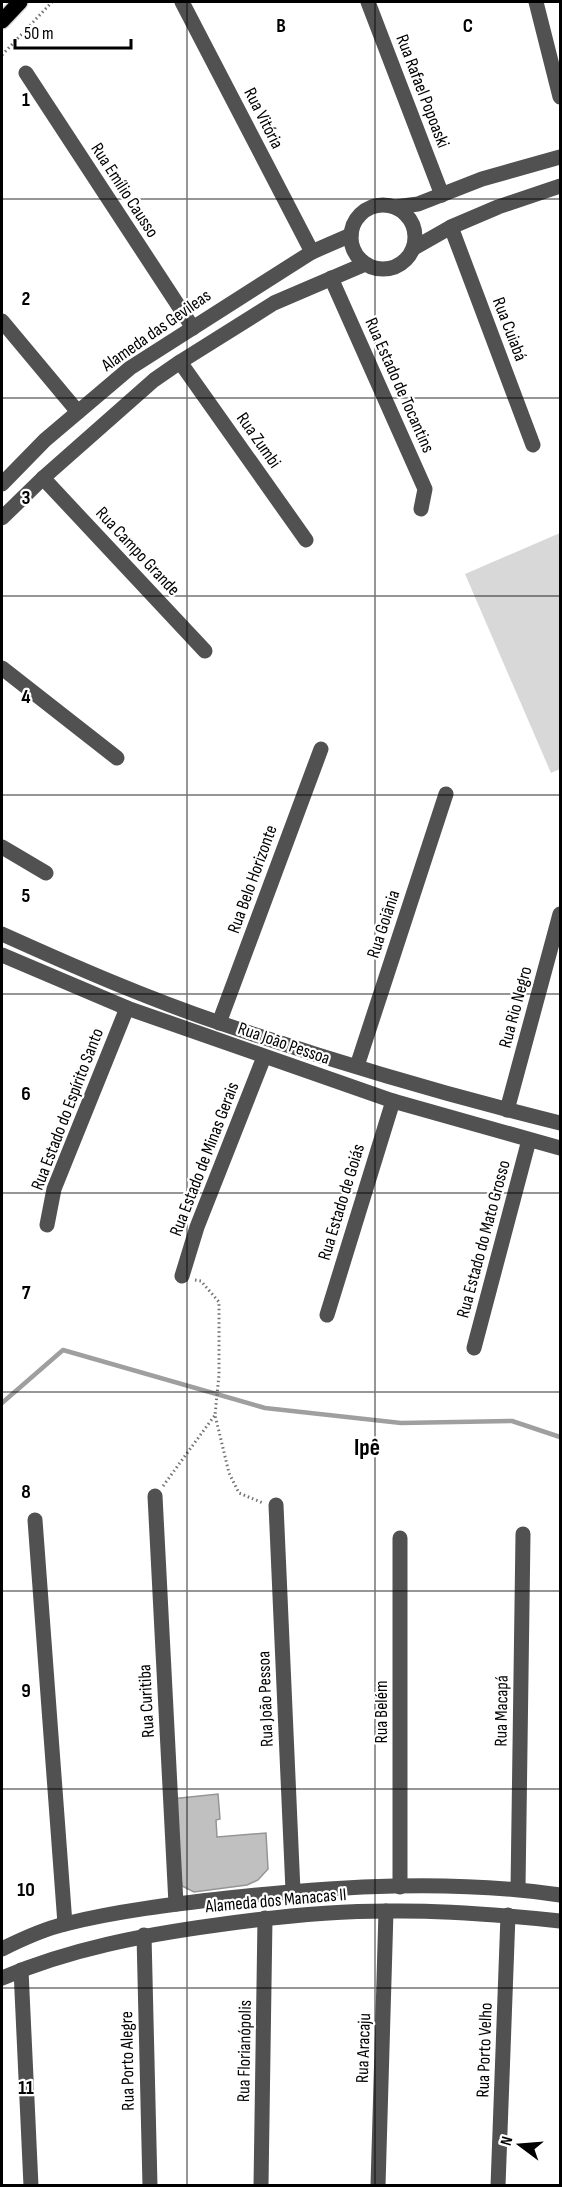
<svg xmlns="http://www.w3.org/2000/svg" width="562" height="2187" viewBox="0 0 562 2187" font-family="'Sofia Sans Condensed',sans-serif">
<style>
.green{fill:#d8d8d8}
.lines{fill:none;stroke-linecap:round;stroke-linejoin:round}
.stream{stroke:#9f9f9f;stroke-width:4.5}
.building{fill:#c0c0c0;stroke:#959595;stroke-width:1.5}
.major-casing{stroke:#dbdbdb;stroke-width:18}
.path{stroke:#737373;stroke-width:3;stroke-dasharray:1.5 3;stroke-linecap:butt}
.minor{stroke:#515151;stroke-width:15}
.major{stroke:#000;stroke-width:15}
.grid{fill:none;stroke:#000;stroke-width:1.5;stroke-opacity:0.55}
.labels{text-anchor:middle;stroke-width:4.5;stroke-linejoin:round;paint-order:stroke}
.street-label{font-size:18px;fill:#000;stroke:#fff}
.district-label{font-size:24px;font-weight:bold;fill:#000;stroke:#fff}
.grid-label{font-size:20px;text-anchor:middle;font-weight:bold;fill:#000;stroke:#fff;stroke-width:4.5;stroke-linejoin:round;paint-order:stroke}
</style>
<rect width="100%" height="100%" fill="#fff"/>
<polygon class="green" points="560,533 560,769 551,773 465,574"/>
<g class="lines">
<polyline class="stream" points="2,1403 63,1350 265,1408 401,1423 512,1421 560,1437"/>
</g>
<polygon class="building" points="218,1794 220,1819 216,1820 217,1837 266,1833 268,1869 258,1880 247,1885 194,1892 182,1886 171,1799"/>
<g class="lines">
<g class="major-casing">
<polyline id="major" points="2,21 20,2"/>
</g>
<g class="path">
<polyline points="2,55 52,2"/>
<polyline points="195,1280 201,1281 219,1302 219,1375 215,1415 229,1473 239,1493 263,1503"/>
<polyline points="163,1486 215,1415"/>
</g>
<g class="minor">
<polyline points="182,2 312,252"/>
<polyline points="368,2 442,195"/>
<polyline points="536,2 560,97"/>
<polyline points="26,73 193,328"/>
<circle cx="383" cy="237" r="32"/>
<polyline points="395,207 418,204 482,179 560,157"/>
<polyline points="451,227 533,445"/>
<polyline points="414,248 451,227 498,207 560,186"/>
<polyline points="331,278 425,489 421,509"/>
<polyline points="2,321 78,412"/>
<polyline points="180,362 306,540"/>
<polyline points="43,478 205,651"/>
<polyline points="2,484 45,440 130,368 312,252 351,235"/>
<polyline points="2,518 43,478 154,380 180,362 274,303 365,264"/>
<polyline points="2,668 117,758"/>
<polyline points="2,847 46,873"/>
<path d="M 2,934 C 73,966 146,998 220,1023 C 332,1061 446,1095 560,1123"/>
<polyline points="2,955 127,1008 393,1101 560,1148"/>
<polyline points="219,1023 321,749"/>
<polyline points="357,1066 446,794"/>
<polyline points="507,1110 560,914"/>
<polyline points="47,1225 54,1189 127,1008"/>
<polyline points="182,1276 197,1227 264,1057"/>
<polyline points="327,1315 393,1101"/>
<polyline points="474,1348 529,1140"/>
<polyline points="155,1496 176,1904"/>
<polyline points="276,1505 293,1891"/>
<polyline points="35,1520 65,1924"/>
<polyline points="400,1887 400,1538"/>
<polyline points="518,1889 523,1534"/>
<polyline points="144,1935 150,2186"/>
<path d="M 2,1949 C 22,1939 44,1929 65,1924 C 116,1911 175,1904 228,1898 C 338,1886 451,1879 560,1895"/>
<polyline points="21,1970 31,2186"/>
<path d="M 2,1978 C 70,1949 143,1935 217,1925 C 273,1917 331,1911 388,1911 C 446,1910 503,1915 560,1921"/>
<polyline points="261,2186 265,1918"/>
<polyline points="378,2186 386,1911"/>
<polyline points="498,2186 508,1915"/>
</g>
<use href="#major" class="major"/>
</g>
<path class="grid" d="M 187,2 L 187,2186M 375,2 L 375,2186M 2,199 L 560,199M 2,398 L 560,398M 2,596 L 560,596M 2,795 L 560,795M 2,994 L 560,994M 2,1193 L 560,1193M 2,1392 L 560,1392M 2,1591 L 560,1591M 2,1789 L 560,1789M 2,1988 L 560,1988"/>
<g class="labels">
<g class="street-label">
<text transform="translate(423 91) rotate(69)" y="6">Rua Rafael Popoaski</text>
<text transform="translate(264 118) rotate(63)" y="6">Rua Vitória</text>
<text transform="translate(125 190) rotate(57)" y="6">Rua Emílio Causso</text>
<text transform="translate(510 329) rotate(69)" y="6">Rua Cuiabá</text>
<text transform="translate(156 330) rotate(-35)" y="6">Alameda das Gevileas</text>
<text transform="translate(400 385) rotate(66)" y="6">Rua Estado de Tocantins</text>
<text transform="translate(259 440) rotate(55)" y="6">Rua Zumbi</text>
<text transform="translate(138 551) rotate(47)" y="6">Rua Campo Grande</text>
<text transform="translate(252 879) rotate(-70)" y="6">Rua Belo Horizonte</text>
<text transform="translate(383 924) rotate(-72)" y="6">Rua Goiânia</text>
<text transform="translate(515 1007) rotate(-75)" y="6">Rua Rio Negro</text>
<text transform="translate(284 1043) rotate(19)" y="6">Rua João Pessoa</text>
<text transform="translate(67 1109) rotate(-69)" y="6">Rua Estado do Espírito Santo</text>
<text transform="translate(204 1159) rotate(-69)" y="6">Rua Estado de Minas Gerais</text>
<text transform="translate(341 1202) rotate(-73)" y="6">Rua Estado de Goiás</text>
<text transform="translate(483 1239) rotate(-75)" y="6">Rua Estado do Mato Grosso</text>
<text transform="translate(265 1699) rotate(-92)" y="6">Rua João Pessoa</text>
<text transform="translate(146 1701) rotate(-93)" y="6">Rua Curitiba</text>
<text transform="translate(501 1711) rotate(-89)" y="6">Rua Macapá</text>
<text transform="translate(381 1712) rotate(-90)" y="6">Rua Belém</text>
<text transform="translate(276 1900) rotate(-5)" y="6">Alameda dos Manacas II</text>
<text transform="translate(363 2048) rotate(-88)" y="6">Rua Aracaju</text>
<text transform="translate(484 2050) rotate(-88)" y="6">Rua Porto Velho</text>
<text transform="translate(244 2051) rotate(-89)" y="6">Rua Florianópolis</text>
<text transform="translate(127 2061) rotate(-91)" y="6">Rua Porto Alegre</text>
</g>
<g class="district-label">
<text x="367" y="1455">Ipê</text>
</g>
</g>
<g class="grid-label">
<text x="281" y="32">B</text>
<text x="468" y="32">C</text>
<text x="26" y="106">1</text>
<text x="26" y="305">2</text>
<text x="26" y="504">3</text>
<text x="26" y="703">4</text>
<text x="26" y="902">5</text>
<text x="26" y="1100">6</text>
<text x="26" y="1299">7</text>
<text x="26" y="1498">8</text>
<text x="26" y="1697">9</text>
<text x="26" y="1896">10</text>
<text x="26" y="2094">11</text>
</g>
<rect width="562" height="2187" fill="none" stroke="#000000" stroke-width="6"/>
<g transform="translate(520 2145) rotate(286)" stroke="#ffffff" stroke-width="4.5" paint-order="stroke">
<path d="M0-4.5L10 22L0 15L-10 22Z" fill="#000000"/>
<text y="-9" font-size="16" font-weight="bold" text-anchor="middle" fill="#000000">N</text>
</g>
<path d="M15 39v9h116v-9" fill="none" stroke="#000000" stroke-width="3"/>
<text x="24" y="39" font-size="18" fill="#000000" stroke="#ffffff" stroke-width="4.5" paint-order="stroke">50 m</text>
</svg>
